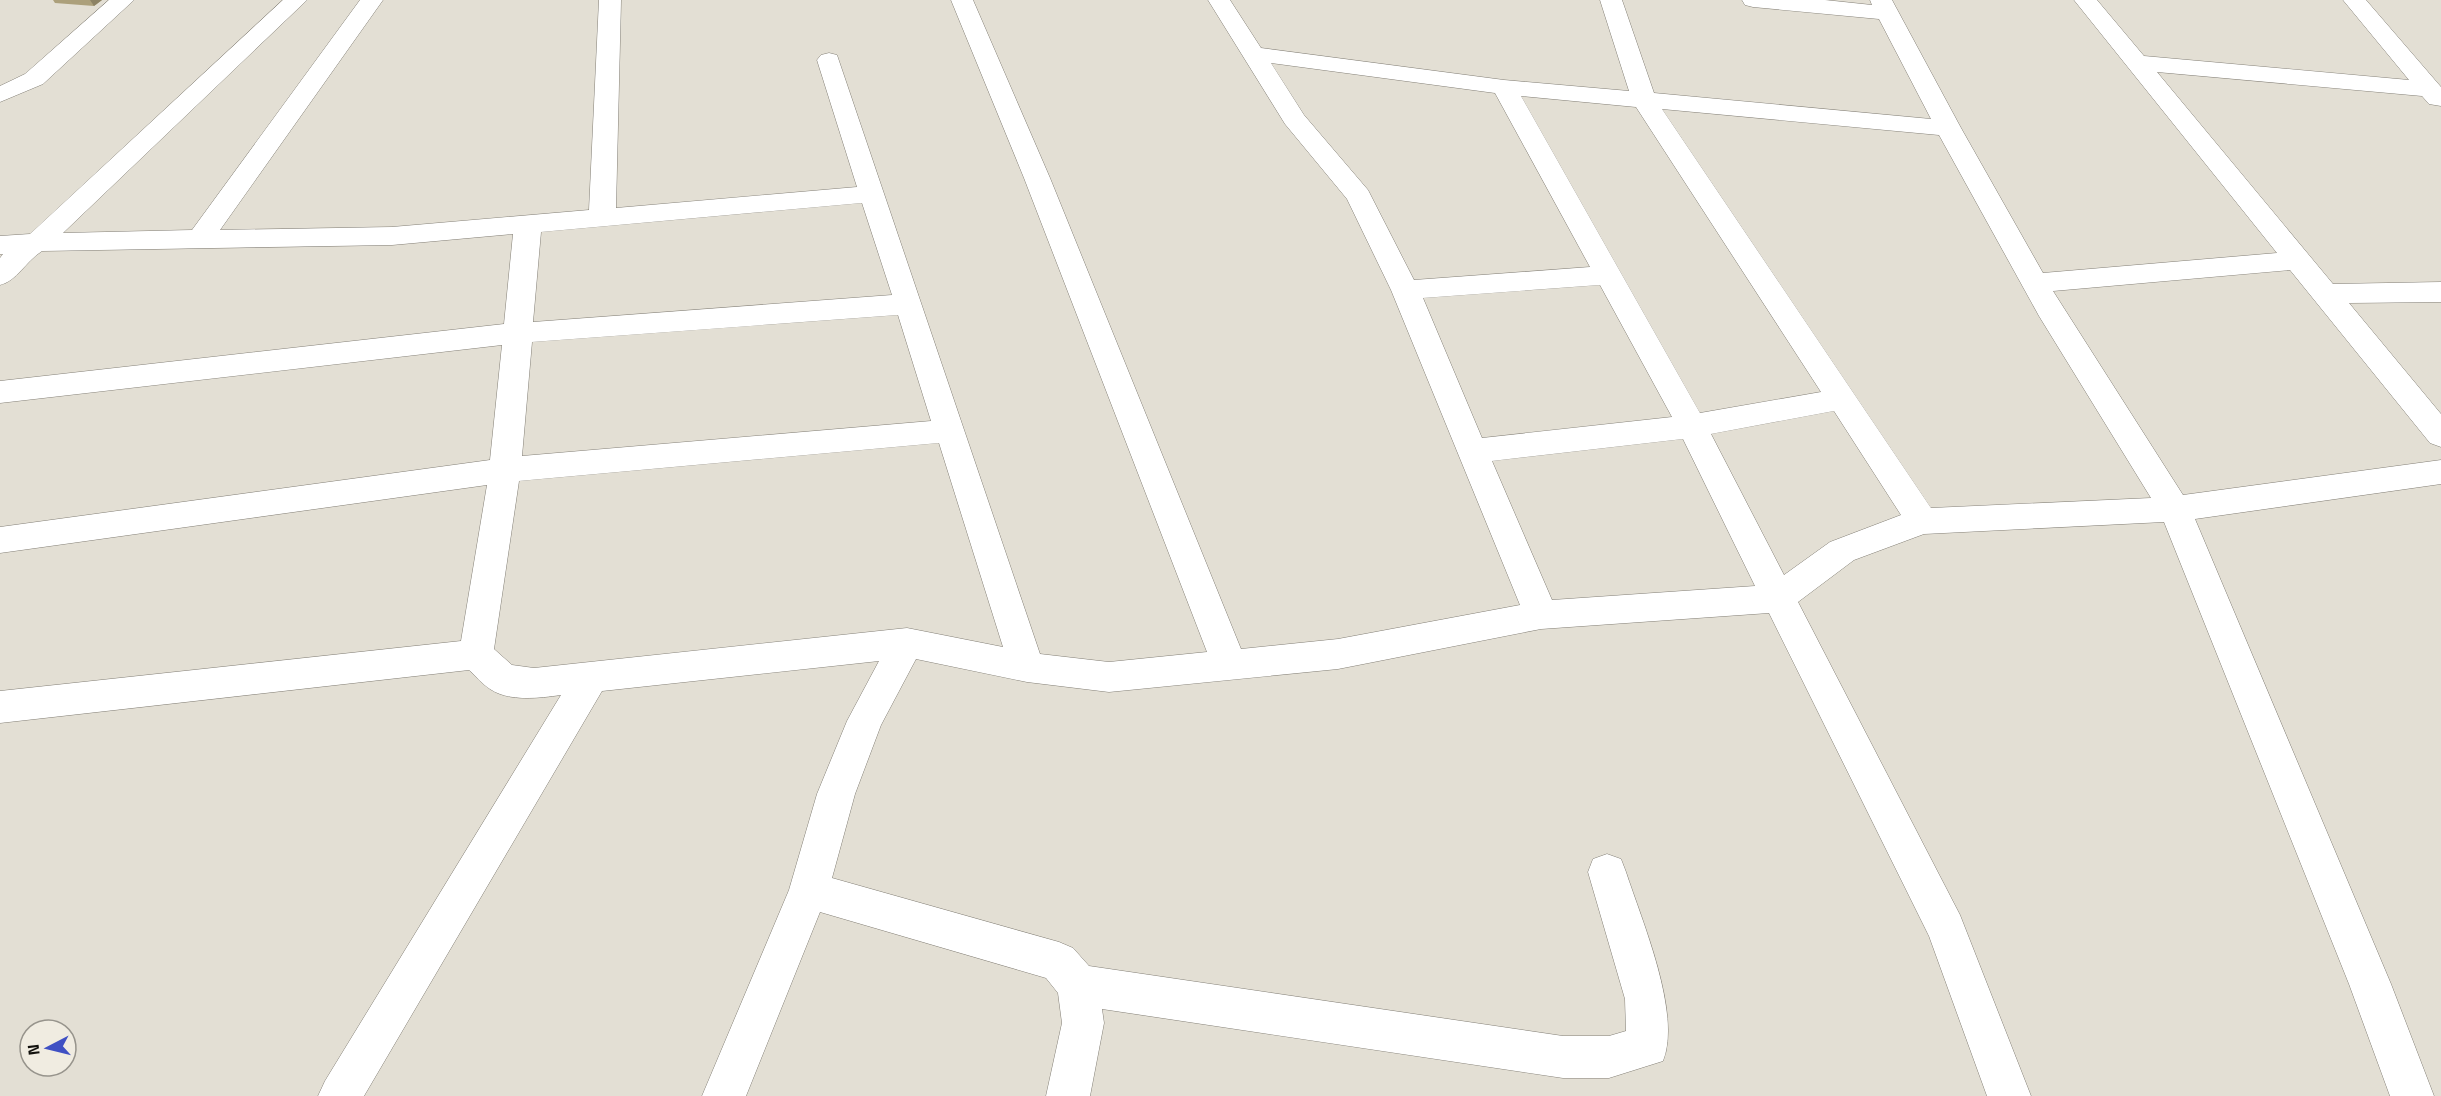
<svg xmlns="http://www.w3.org/2000/svg" width="2441" height="1096" viewBox="0 0 2441 1096" font-family="'Titillium Web',sans-serif">
<style>
.lines{fill:none;stroke-linecap:round;stroke-linejoin:round}
.minor-casing{stroke:#837f76;stroke-width:1}
.minor{fill:#fff;fill-rule:evenodd}
.wall{fill:#aca07b}
.shaded-wall{fill:#8c8264}
</style>
<rect width="100%" height="100%" fill="#e3dfd4"/>
<g class="lines">
<g class="minor-casing">
<g id="minor">
<polygon points="109,0 134,0 43,84 0,102 0,86 25,74"/>
<path d="M 283,0 L 307,0 L 63,233 L 192,230 L 360,0 L 383,0 L 220,230 L 392,227 L 589,210 L 599,0 L 621,0 L 616,208 L 857,187 L 817,60 L 821,55 L 829,53 L 837,55 L 1040,654 L 1109,662 L 1207,652 L 1024,178 L 951,0 L 973,0 L 1050,178 L 1241,649 L 1338,639 L 1520,605 L 1391,290 L 1347,199 L 1285,124 L 1208,0 L 1230,0 L 1261,48 L 1504,80 L 1629,91 L 1600,0 L 1622,0 L 1654,93 L 1931,119 L 1879,19 L 1753,7 L 1745,5 L 1742,0 L 1825,0 L 1872,5 L 1870,0 L 1892,0 L 1961,128 L 2043,273 L 2277,253 L 2074,0 L 2097,0 L 2144,56 L 2409,80 L 2343,0 L 2366,0 L 2441,87 L 2441,106 L 2429,104 L 2422,96 L 2157,72 L 2333,284 L 2441,282 L 2441,302 L 2349,303 L 2441,414 L 2441,447 L 2430,443 L 2290,270 L 2053,291 L 2183,495 L 2441,460 L 2441,484 L 2195,519 L 2391,984 L 2434,1096 L 2390,1096 L 2349,984 L 2164,522 L 1924,534 L 1854,560 L 1798,602 L 1960,915 L 2031,1096 L 1987,1096 L 1929,936 L 1769,613 L 1541,629 L 1338,669 L 1109,692 L 1027,682 L 916,659 L 881,725 L 855,794 L 832,878 L 1059,942 L 1073,948 L 1089,966 L 1563,1036 L 1609,1036 L 1626,1031 L 1625,999 L 1588,872 L 1593,859 L 1607,854 L 1621,859 L 1626,872 C 1642,921 1682,1014 1663,1061 L 1609,1078 L 1563,1078 L 1102,1009 L 1104,1023 L 1090,1096 L 1046,1096 L 1062,1023 L 1058,993 L 1046,978 L 820,912 L 746,1096 L 702,1096 L 789,890 L 817,794 L 847,721 L 879,661 L 602,691 L 364,1096 L 318,1096 L 325,1081 L 561,695 C 540,698 509,702 490,689 C 482,684 476,676 469,670 L 0,723 L 0,691 L 461,641 L 487,485 L 0,553 L 0,527 L 490,460 L 502,345 L 0,403 L 0,381 L 504,324 L 513,234 L 392,245 L 42,251 C 25,262 17,281 0,285 L 0,258 L 3,254 L 0,254 L 0,236 L 30,234 ZM 1271,63 L 1495,93 L 1590,267 L 1414,280 L 1368,190 L 1304,115 ZM 1521,96 L 1636,107 L 1821,392 L 1700,413 ZM 1662,109 L 1939,135 L 2039,316 L 2151,498 L 1931,508 ZM 862,203 L 892,295 L 533,322 L 541,232 ZM 1600,285 L 1672,417 L 1482,438 L 1423,298 ZM 898,315 L 931,421 L 522,456 L 532,342 ZM 1834,411 L 1901,515 L 1830,542 L 1784,575 L 1711,434 ZM 1683,439 L 1755,586 L 1552,600 L 1492,461 ZM 939,443 L 1003,647 L 907,628 L 534,668 L 512,665 L 494,649 L 519,481 Z"/>
</g>
</g>
<use href="#minor" class="minor"/>
</g>
<polygon class="wall" points="53,0 102,0 94,6 55,3"/>
<polygon class="shaded-wall" points="90,0 102,0 94,6"/>
<g transform="translate(48 1048) rotate(263)"><circle r="28" fill="#f0ece1" stroke="#97948c" stroke-width="1.5"/>
<path d="M0-4.5L10 22L0 15L-10 22Z" fill="#3f50c3"/>
<text y="-9" font-size="16" font-weight="bold" text-anchor="middle" fill="#11100c">N</text>
</g>
</svg>
